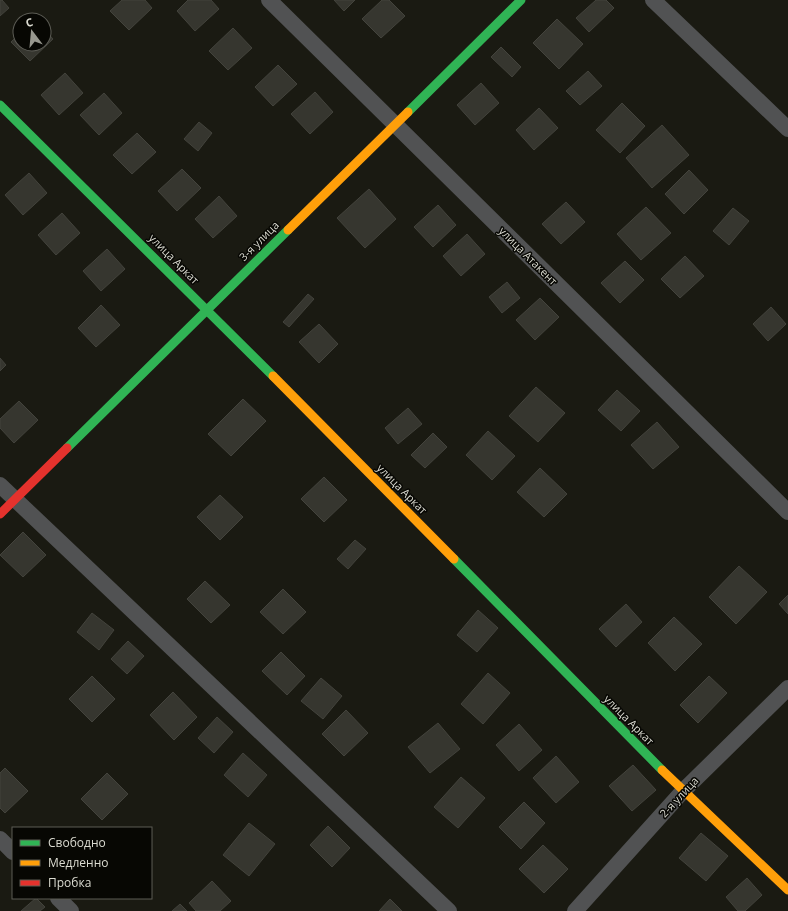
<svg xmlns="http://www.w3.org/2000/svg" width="788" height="911" viewBox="0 0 788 911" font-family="'Open Sans',sans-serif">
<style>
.building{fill:#36362f;stroke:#43433c}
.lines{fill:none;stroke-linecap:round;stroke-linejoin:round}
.street{stroke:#515253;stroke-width:16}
.fast{stroke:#30b455;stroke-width:9}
.slow{stroke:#ff9f0a;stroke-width:9}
.jam{stroke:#e5322d;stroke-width:9}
.labels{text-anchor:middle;stroke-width:3;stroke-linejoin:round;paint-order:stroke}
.street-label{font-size:11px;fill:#dbdbd1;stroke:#070703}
</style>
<rect width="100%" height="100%" fill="#1a1a12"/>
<g class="building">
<polygon points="0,0 2,0 9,8 0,16"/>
<polygon points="122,0 145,0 152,8 129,30 110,11"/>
<polygon points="188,0 211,0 219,9 195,31 177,11"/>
<polygon points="334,0 355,0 344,11"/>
<polygon points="382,0 389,0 405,16 381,38 362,19"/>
<polygon points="596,0 606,0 614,8 589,32 576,18"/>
<polygon points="557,19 583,44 559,69 533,43"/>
<polygon points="233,28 252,48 228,70 209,51"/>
<polygon points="44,29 53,39 30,61 11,42 20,33 20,44 44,44"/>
<polygon points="501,47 521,67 512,77 491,57"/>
<polygon points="278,65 297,84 273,106 255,87"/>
<polygon points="588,71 602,86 580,105 566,91"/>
<polygon points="65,73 83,93 59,115 41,95"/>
<polygon points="481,83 499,103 475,125 457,105"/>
<polygon points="315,92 333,112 310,134 291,114"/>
<polygon points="104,93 122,113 99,135 80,115"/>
<polygon points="622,103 645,126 620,153 596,130"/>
<polygon points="539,108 558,128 534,150 516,130"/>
<polygon points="199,122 212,133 198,151 184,139"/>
<polygon points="662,125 689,155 652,188 626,158"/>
<polygon points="137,133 156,152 132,174 113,155"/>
<polygon points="182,169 201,188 177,211 158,191"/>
<polygon points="689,170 708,190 684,214 665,194"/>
<polygon points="29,173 47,193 23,215 5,195"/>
<polygon points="369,189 396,219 365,248 337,218"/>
<polygon points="219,196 237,216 213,238 195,219"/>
<polygon points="566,202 585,222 561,244 542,224"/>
<polygon points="438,205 456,225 433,247 414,227"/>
<polygon points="646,207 671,233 641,260 617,234"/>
<polygon points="733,208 749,221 729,245 713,231"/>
<polygon points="62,213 80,233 56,255 38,235"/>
<polygon points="467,234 485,254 461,276 443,256"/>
<polygon points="107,249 125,269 101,291 83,271"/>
<polygon points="685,256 704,276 680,298 661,279"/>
<polygon points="625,261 644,280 620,303 601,283"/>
<polygon points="507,282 520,298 502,313 489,297"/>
<polygon points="308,294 314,299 289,327 283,322"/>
<polygon points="540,298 559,317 535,340 516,320"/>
<polygon points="101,305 120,325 96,347 78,328"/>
<polygon points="771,307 786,324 768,341 753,324"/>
<polygon points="319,324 338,344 319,363 299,342"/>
<polygon points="0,358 6,365 0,371"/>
<polygon points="536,387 565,413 538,442 509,416"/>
<polygon points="617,390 640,411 621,431 598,410"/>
<polygon points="243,399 266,421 231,456 208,434"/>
<polygon points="19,401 38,420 14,443 0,428 0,419"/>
<polygon points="408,408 422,424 398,444 385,428"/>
<polygon points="657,422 679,447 653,469 631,445"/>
<polygon points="488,431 515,456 492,480 466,455"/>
<polygon points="433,433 447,447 425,468 411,455"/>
<polygon points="540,468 567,494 544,517 517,492"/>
<polygon points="324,477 347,500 324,522 301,499"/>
<polygon points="220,495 243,517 220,540 197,517"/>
<polygon points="23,532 46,555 23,577 0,555"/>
<polygon points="355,540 366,549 348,569 337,559"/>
<polygon points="739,566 767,592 736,624 709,597"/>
<polygon points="205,581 230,605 211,623 187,599"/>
<polygon points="283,589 306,612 283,634 260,612"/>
<polygon points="788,595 788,614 779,604"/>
<polygon points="626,604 642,622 616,647 599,629"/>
<polygon points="478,610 498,628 477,652 457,635"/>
<polygon points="92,613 114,630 99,650 77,632"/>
<polygon points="674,617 702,644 675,671 648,643"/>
<polygon points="128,641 144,656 127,674 111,659"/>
<polygon points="281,652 305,676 287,695 262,671"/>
<polygon points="488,673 510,693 483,724 461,704"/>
<polygon points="92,676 115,699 92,722 69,699"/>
<polygon points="709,676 727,693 698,723 680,705"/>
<polygon points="321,678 342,696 323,719 301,701"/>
<polygon points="173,692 197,717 174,740 150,715"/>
<polygon points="346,710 368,733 344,756 322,734"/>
<polygon points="217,717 233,732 214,753 198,738"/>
<polygon points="438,723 460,749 430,773 408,747"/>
<polygon points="519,724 542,750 519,771 496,745"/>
<polygon points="243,753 267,775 248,797 224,775"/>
<polygon points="556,756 579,782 556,803 533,778"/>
<polygon points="633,765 656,790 632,811 609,786"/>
<polygon points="5,768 28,791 5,813 0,808 0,773"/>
<polygon points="107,773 128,794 102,820 81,799"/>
<polygon points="461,777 485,798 458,828 434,807"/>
<polygon points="524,802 545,823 521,849 499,827"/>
<polygon points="249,823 275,844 249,876 223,855"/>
<polygon points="328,826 350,848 332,867 310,845"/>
<polygon points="701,833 728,856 706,881 679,858"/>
<polygon points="543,845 568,869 544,893 519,869"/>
<polygon points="747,878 762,895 745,911 738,911 726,897"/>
<polygon points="212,881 231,901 220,911 196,911 189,903"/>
<polygon points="36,898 45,907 40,911 21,911"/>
<polygon points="390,899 402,911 379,911"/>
<polygon points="180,904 187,911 172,911"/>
</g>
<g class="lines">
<g class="street">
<polyline points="269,0 788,512"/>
<polyline points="653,0 788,129"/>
<polyline points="0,485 449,911"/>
<polyline points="0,839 13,852"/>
<polyline points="58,898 71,911"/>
<polyline points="575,911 683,791 788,688"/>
</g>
<g class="fast">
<polyline points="0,105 273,376"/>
<polyline points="408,112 521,0"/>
<polyline points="67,448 288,230"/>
<polyline points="454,559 662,770"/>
</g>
<g class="slow">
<polyline points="288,230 408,112"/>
<polyline points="273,376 454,559"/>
<polyline points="662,770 788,890"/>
</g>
<polyline class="jam" points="0,514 67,448"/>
</g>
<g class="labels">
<g class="street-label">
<text transform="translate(259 241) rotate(-45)" y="4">3-я улица</text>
<text transform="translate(528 256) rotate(45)" y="4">улица Атакент</text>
<text transform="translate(174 259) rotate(45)" y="4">улица Аркат</text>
<text transform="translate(402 489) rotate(45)" y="4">улица Аркат</text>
<text transform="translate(629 720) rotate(45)" y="4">улица Аркат</text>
<text transform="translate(679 797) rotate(-47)" y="4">2-я улица</text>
</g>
</g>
<rect x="12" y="827" width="140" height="72" fill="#070703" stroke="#5c5c55"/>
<rect x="20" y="840" width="20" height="6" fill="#30b455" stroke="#5c5c55"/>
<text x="48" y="847" font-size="12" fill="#dbdbd1">Свободно</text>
<rect x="20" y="860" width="20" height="6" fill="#ff9f0a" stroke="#5c5c55"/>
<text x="48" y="867" font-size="12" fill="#dbdbd1">Медленно</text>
<rect x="20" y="880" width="20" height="6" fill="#e5322d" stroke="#5c5c55"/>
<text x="48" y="887" font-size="12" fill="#dbdbd1">Пробка</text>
<g transform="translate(32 32) rotate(344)"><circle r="19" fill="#070703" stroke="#5c5c55"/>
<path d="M0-3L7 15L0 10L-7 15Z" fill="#97978e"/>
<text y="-6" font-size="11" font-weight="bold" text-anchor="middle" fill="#dbdbd1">С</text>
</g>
</svg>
